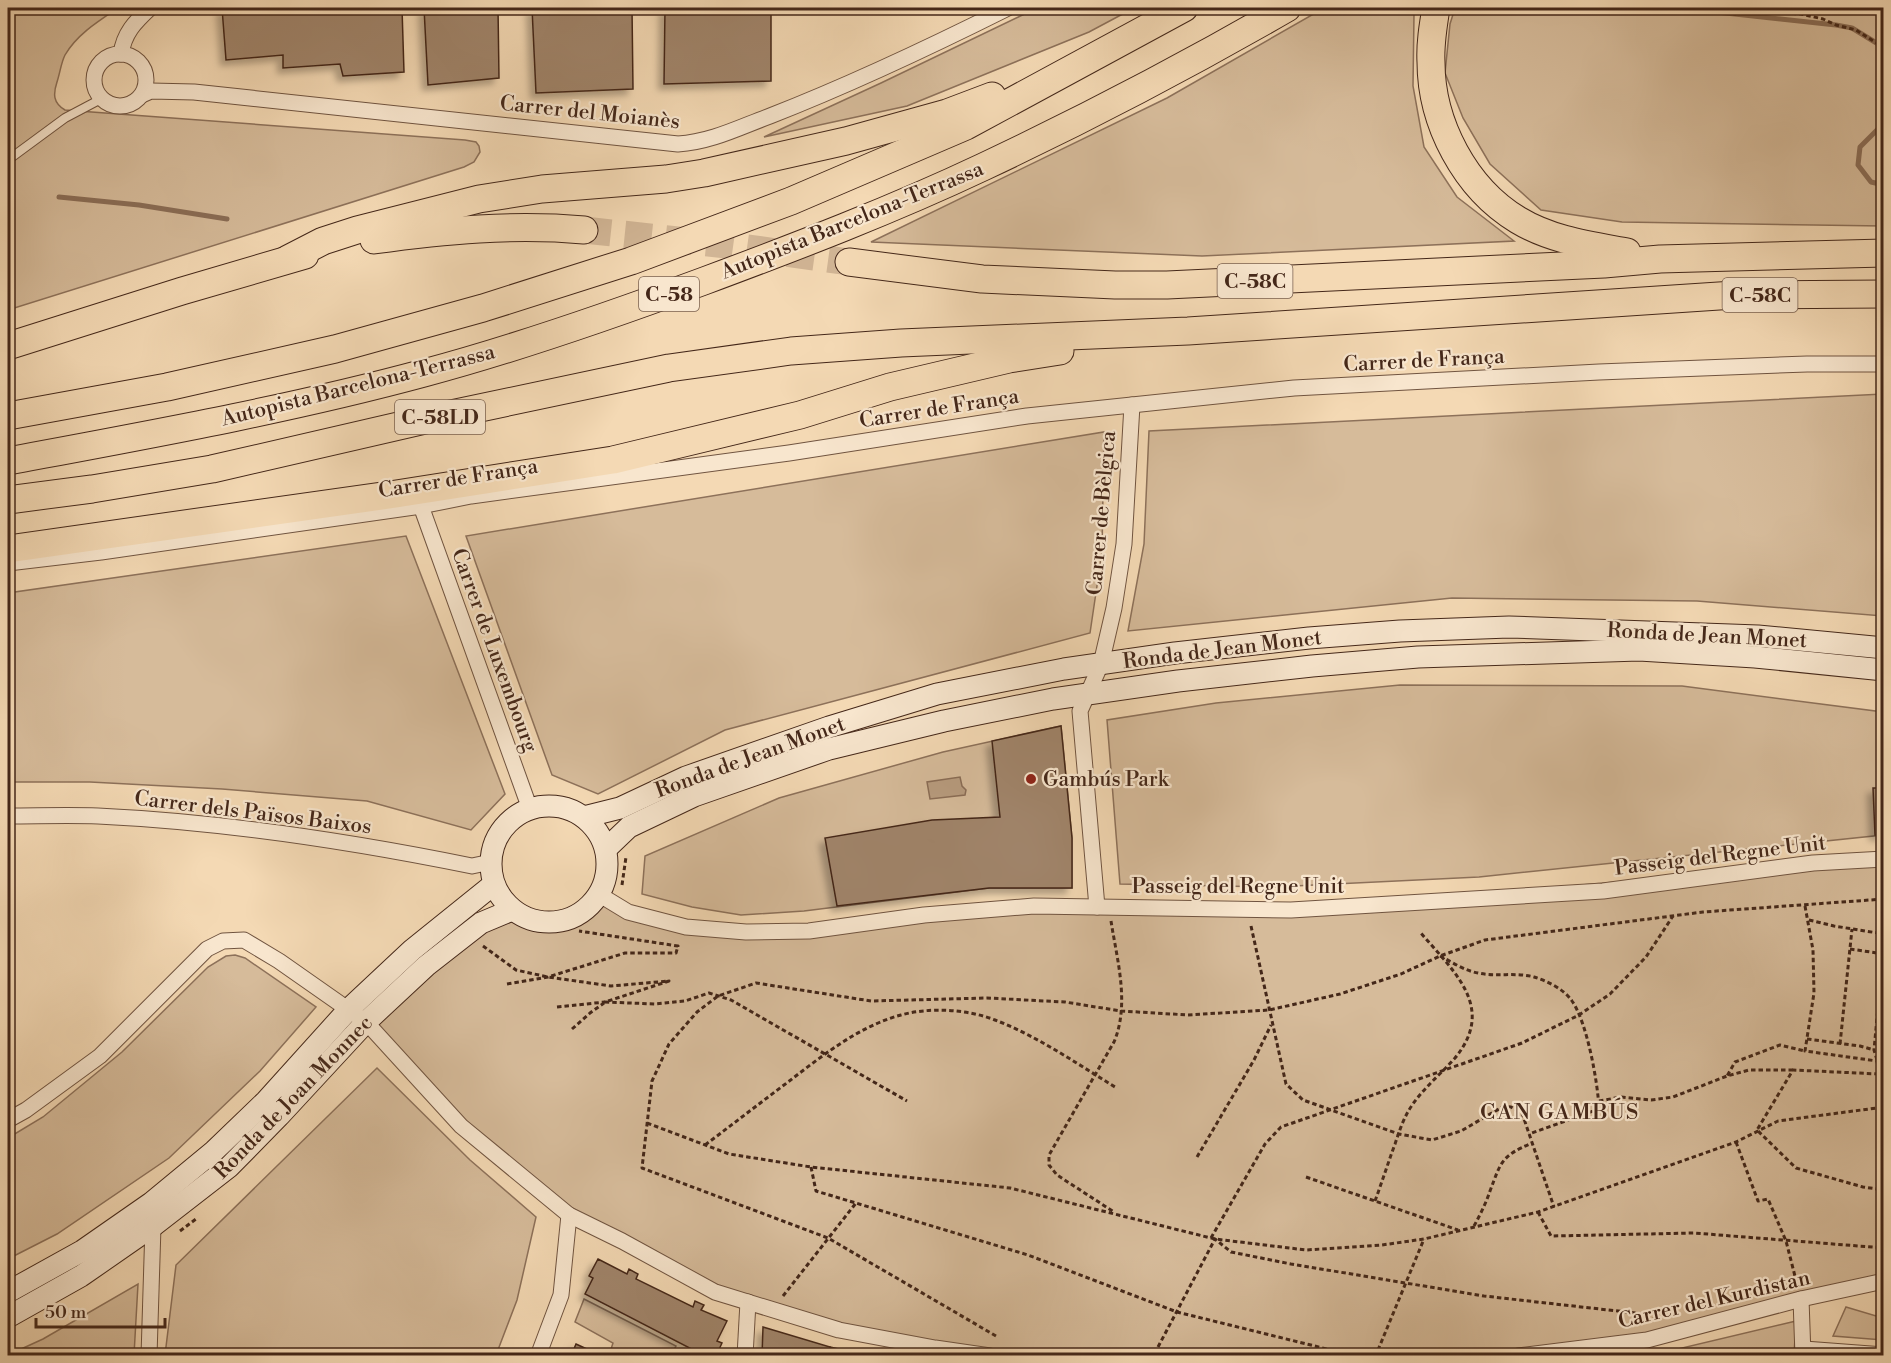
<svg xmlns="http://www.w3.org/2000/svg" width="1891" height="1363" viewBox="0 0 1891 1363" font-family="'Libre Bodoni',serif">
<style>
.green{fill:#d6bb9a;stroke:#8d715a;stroke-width:1.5}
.water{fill:#b89c7f;stroke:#8a6d56;stroke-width:1.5}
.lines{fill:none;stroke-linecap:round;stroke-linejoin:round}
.stream{stroke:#8a6d56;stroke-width:5}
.building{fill:#a0846a;stroke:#442719;stroke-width:1.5;filter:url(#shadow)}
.highway-tunnel{stroke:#d1b595;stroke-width:27;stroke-dasharray:27 14;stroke-linecap:butt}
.lane-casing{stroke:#705440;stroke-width:10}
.street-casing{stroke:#705440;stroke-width:17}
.secondary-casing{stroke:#442719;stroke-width:23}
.highway-casing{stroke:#442719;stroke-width:29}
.path{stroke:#442719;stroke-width:3;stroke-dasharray:4.5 3;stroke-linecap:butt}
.lane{stroke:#f8e6ce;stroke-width:8}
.street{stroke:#f8e6ce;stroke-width:15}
.secondary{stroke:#f8e6ce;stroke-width:21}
.highway{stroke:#f4d9b4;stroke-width:27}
.poi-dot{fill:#8f2418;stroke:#f8e6ce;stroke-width:2}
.labels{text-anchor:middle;stroke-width:4.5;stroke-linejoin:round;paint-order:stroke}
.shield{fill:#f8e6ce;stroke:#7a604f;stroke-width:1.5}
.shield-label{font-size:20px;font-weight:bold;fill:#442719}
.street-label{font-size:21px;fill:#442719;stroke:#f8e6ce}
.poi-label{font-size:21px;fill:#442719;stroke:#f8e6ce;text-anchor:start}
.neighbourhood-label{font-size:22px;letter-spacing:1.5px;fill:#442719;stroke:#f8e6ce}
</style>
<defs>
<filter id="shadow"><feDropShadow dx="-5.5" dy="5.5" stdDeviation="3" flood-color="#0004"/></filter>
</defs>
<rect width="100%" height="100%" fill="#f4d9b4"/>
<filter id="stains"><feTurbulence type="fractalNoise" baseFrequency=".00333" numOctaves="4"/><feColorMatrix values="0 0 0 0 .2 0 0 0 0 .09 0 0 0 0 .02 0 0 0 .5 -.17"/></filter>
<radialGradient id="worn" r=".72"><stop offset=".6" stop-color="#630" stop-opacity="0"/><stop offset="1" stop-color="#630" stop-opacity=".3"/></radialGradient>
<g class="green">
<path d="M 8,8 L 118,8 C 100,20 77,34 65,55 C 61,63 60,73 57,82 C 53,94 53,103 65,110 L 465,140 L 476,142 L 479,146 L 480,152 L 474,162 L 464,167 L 8,310 Z"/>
<polygon points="1037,8 1134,8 1089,32 907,106 764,137 881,83"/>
<polygon points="1324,8 1418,8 1414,15 1413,86 1424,147 1457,197 1514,241 1202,256 871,242 1167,98"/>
<polygon points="1455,8 1883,8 1883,226 1622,222 1541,210 1490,164 1463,118 1445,73 1450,24"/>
<polygon points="1883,394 1883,616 1697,601 1452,598 1128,631 1144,544 1149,431"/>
<polygon points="1104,432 1102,552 1090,633 725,730 598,794 552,775 466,536"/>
<polygon points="406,536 505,794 471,830 367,801 222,789 90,782 8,782 8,593"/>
<polygon points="1400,685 1682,686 1883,712 1883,835 1479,877 1273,887 1120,884 1107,720 1216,703"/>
<polygon points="1061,726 1072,838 1072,888 989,888 804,911 741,915 692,907 642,894 645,856 779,798 943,752"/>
<path d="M 1883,859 L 1883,1281 L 1647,1340 L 1518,1355 L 990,1356 L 935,1348 L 715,1292 L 569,1215 L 461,1126 L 366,1022 L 512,910 C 536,924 559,929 583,912 C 590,908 595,900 600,895 L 628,912 L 746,932 L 991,909 L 1291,910 Z"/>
<polygon points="235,955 245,958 316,1007 260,1071 169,1158 57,1234 8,1259 8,1138 43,1117 122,1052 208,967 226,956"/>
<polygon points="377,1068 470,1160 536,1217 517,1300 496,1355 165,1355 176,1265"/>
<polygon points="138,1284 134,1355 8,1355 43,1339"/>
<polygon points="584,1299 676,1346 671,1355 609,1355 613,1343 575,1322"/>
<polygon points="1846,1307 1883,1318 1883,1340 1833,1336"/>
<polygon points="1796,1321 1794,1355 1665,1356 1665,1352"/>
</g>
<polygon class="water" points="960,777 962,786 966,790 965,795 930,799 927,782"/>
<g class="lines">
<g class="stream">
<polyline points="1591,8 1604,12 1680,8 1836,25 1852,28 1883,47 1884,50"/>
<polyline points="1884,123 1860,147 1858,165 1871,182 1884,185"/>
<polyline points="59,197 139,205 227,219"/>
</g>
</g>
<g class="building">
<polygon points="222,8 402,8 404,72 343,76 340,64 283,68 283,55 226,60"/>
<polygon points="424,8 498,8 499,78 428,85"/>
<polygon points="532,8 632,8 633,89 536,93"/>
<polygon points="665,8 771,8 771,81 664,84"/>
<polygon points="1061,726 1072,838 1072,888 989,888 837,906 825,838 932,820 1000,817 992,741"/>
<polygon points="1873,788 1884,788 1884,835 1875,835"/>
<polygon points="598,1259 627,1274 629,1269 638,1274 636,1279 693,1307 695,1301 704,1305 701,1310 727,1321 717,1341 722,1343 716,1356 705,1356 585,1294 593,1278 589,1276"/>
<polygon points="763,1327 830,1347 828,1356 762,1356"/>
<polygon points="576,1344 602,1356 571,1356"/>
<polygon points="830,1347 861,1354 867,1356 828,1356"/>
</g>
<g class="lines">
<polyline class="highway-tunnel" points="584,230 727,245 849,262"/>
<g class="lane-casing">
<polyline id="lane" points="8,160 65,118 101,99"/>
</g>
<g class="street-casing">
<g id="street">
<circle cx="120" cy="80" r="26"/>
<path d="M 121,54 C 124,33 135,22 150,8"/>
<path d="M 142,95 L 151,91 L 194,92 L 678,144 C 711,142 740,127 770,116 C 852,84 930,47 1008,8"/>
<polyline points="421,506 530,809"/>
<polyline points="8,563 101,552 421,506 471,496 789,453 1027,416 1294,388 1599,372 1807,364 1884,364"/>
<path d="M 8,816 C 38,816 68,815 98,816 C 224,822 349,841 472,866 L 491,862"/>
<polyline points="600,895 628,912 686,927 746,932 809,931 924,915 1034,906 1291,910 1603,891 1813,863 1884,859"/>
<polyline points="1097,907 1080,711 1101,664 1114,608 1124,544 1132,405"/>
<polyline points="8,1120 26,1110 100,1056 207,949 223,941 244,940 279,961 366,1022 461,1126 569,1215 622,1241 715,1292 839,1330 935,1348 990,1356"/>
<polyline points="1801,1299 1803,1356"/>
<polyline points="1804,1349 1884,1355"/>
<polyline points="149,1356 153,1226"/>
<polyline points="538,1356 561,1295 569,1215"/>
<polyline points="745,1356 748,1302"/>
<polyline points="1518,1356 1647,1340 1801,1299 1884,1281"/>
</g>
</g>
<g class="secondary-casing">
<g id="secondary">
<circle cx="549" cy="864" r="58"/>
<polyline points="584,817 620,808 686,777 829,727 937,694 1064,669 1175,653 1309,638 1400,631 1509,627 1758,636 1884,648"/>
<polyline points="606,849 629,827 694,796 829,749 944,721 1053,699 1178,681 1312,666 1418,657 1639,650 1755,657 1884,670"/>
<polyline points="8,1292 82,1251 151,1203 214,1151 266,1101 349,1009 412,950 494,884"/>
<polyline points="8,1317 81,1276 153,1226 229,1167 279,1116 366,1022 426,966 481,923 512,910"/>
</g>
</g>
<g class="highway-casing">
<g id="highway">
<path d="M 1436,8 C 1433,26 1430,44 1431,62 C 1431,123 1465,188 1518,220 C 1551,240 1589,245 1627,252"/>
<path d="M 374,240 C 445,230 513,224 584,230"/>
<polyline points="288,259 323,241 357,230 479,199 542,189 666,179 704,173 846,141 947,113 992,96"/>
<polyline points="849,262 982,279 1115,285 1167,285 1604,264 1660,259 1884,253"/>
<polyline points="8,346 182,291 305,255"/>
<polyline points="8,416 167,387 335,349 483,308 631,261 791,201 966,126 1184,8"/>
<path d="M 8,461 C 147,435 287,410 424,373 C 518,348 612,315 704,281 C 798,246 892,210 983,167 C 1087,118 1188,65 1287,8"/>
<polyline points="8,500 92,489 212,469 442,416 669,368 791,351 901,343 1188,331 1734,295 1884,294"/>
<polyline points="8,549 396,494 613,460 800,415 890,387 1009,359 1060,351"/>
</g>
</g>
<g class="path">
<polyline points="1605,8 1611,11 1641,10 1645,8"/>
<polyline points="1710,8 1735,14 1756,11 1801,14 1823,19 1836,25 1856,30 1883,47 1884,50"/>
<polyline points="622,885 626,857"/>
<polyline points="1805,906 1813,950 1814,993 1805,1051 1877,1061 1879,1074 1793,1070 1757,1130 1796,1168 1863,1187 1884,1190"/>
<polyline points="1809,920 1834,926 1884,934"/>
<path d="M 1111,921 C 1117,960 1130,1004 1114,1042 L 1049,1155 L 1049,1165 L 1057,1175 L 1114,1212"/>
<polyline points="1251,926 1286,1084 1303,1100 1399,1134 1432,1140 1461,1131 1504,1106 1511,1107 1522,1113 1554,1207"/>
<polyline points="483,946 516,970 548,977 611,986 669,981 605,1002 655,1004 685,1001 709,993 731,1000 907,1101"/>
<polyline points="1850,949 1884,954"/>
<path d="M 1440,956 C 1452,962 1465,971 1478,973 C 1496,977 1516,972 1534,977 C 1547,981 1564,989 1572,1001 C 1587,1022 1598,1083 1599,1109 L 1529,1134"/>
<polyline points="507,984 548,977 625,953 676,953 678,946 579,931"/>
<polyline points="557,1007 605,1002"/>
<polyline points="572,1029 590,1013 604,1003"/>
<polyline points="1807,1039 1860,1046 1874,1050"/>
<polyline points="1840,1044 1852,929"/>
<polyline points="1877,1060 1874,1050 1883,954"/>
<polyline points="1793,1070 1749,1070 1727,1076 1735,1062 1780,1045 1805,1051"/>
<polyline points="1599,1101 1621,1097 1651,1100 1673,1097 1727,1076"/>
<polyline points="647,1123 729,1154 811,1167 1010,1188 1215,1239 1306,1250 1382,1245 1424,1239 1538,1212 1736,1142 1778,1121 1884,1107"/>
<polyline points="1736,1142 1758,1201 1768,1199 1786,1241 1797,1284"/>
<path d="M 705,1145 C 733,1124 760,1103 788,1082 C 822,1056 859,1026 901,1015 C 930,1007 967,1009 995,1020 C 1037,1036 1076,1063 1115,1087"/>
<polyline points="1197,1157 1254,1060 1271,1025"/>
<polyline points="811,1167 816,1191 1028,1255 1177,1312 1339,1352"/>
<polyline points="1306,1177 1458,1230"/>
<path d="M 1375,1201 C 1382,1182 1388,1163 1395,1144 C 1399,1132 1403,1120 1409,1110 C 1421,1090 1440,1075 1455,1058 C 1497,1007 1453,971 1420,932"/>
<polyline points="1538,1212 1551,1236 1694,1233 1884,1248"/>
<path d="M 1474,1226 C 1480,1215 1486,1203 1490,1191 C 1501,1162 1501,1156 1532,1143"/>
<polyline points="180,1231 196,1219"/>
<polyline points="1211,1238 1265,1144 1281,1127 1522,1043 1579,1015 1610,994 1646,957 1673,916"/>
<polyline points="783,1296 856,1203"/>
<polyline points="996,1336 828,1238 642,1168 652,1081 669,1044 697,1012 718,996 756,983 871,1001 987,998 1065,1002 1121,1011 1188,1015 1269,1010 1340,994 1401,974 1440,956 1485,940 1703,912 1884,899"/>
<polyline points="1158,1347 1215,1239 1231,1252 1291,1264 1484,1296 1644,1314 1660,1319"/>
<polyline points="1378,1350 1424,1239"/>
</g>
<use href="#lane" class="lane"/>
<use href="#street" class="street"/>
<use href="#secondary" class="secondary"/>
<use href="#highway" class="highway"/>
</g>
<circle class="poi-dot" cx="1031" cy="779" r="6"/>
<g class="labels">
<g class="shield">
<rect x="1217.5" y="264" width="75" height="34" rx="4.5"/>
<rect x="639" y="277" width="60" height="34" rx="4.5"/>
<rect x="1722.5" y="278" width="75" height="34" rx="4.5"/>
<rect x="395" y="400" width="90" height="34" rx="4.5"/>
</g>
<g class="shield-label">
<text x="1255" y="288">C-58C</text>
<text x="669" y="301">C-58</text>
<text x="1760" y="302">C-58C</text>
<text x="440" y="424">C-58LD</text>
</g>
<g class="street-label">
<text transform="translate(590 112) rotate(6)" y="7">Carrer del Moianès</text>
<text transform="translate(852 220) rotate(-22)" y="7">Autopista Barcelona-Terrassa</text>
<text transform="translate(1424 360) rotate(-3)" y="7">Carrer de França</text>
<text transform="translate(358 385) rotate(-14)" y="7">Autopista Barcelona-Terrassa</text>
<text transform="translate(939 408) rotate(-9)" y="7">Carrer de França</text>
<text transform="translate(458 478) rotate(-9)" y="7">Carrer de França</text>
<text transform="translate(1101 513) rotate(-85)" y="7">Carrer de Bèlgica</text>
<text transform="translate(1707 635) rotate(3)" y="7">Ronda de Jean Monet</text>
<text transform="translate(1222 649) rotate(-7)" y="7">Ronda de Jean Monet</text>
<text transform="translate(495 650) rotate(70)" y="7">Carrer de Luxembourg</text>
<text transform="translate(750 757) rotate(-20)" y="7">Ronda de Jean Monet</text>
<text transform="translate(253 812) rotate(7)" y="7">Carrer dels Països Baixos</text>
<text transform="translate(1720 855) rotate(-7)" y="7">Passeig del Regne Unit</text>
<text x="1238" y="893">Passeig del Regne Unit</text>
<text transform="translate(293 1097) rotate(-46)" y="7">Ronda de Joan Monnec</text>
<text transform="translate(1714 1299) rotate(-13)" y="7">Carrer del Kurdistan</text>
</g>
<g class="poi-label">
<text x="1043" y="786">Gambús Park</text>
</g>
<g class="neighbourhood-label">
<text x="1560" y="1119">CAN GAMBÚS</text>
</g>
</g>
<rect width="1891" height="1363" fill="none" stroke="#f4d9b4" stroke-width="30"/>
<rect x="9" y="9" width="1873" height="1345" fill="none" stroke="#442719" stroke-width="3"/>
<rect x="15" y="15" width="1861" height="1333" fill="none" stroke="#442719" stroke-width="1.5"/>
<path d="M36 1318v9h129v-9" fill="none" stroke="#442719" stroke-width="3"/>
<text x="45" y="1318" font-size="18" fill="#442719" stroke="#f8e6ce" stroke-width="4.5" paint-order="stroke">50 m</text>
<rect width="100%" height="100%" filter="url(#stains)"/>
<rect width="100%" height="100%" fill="url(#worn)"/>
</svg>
